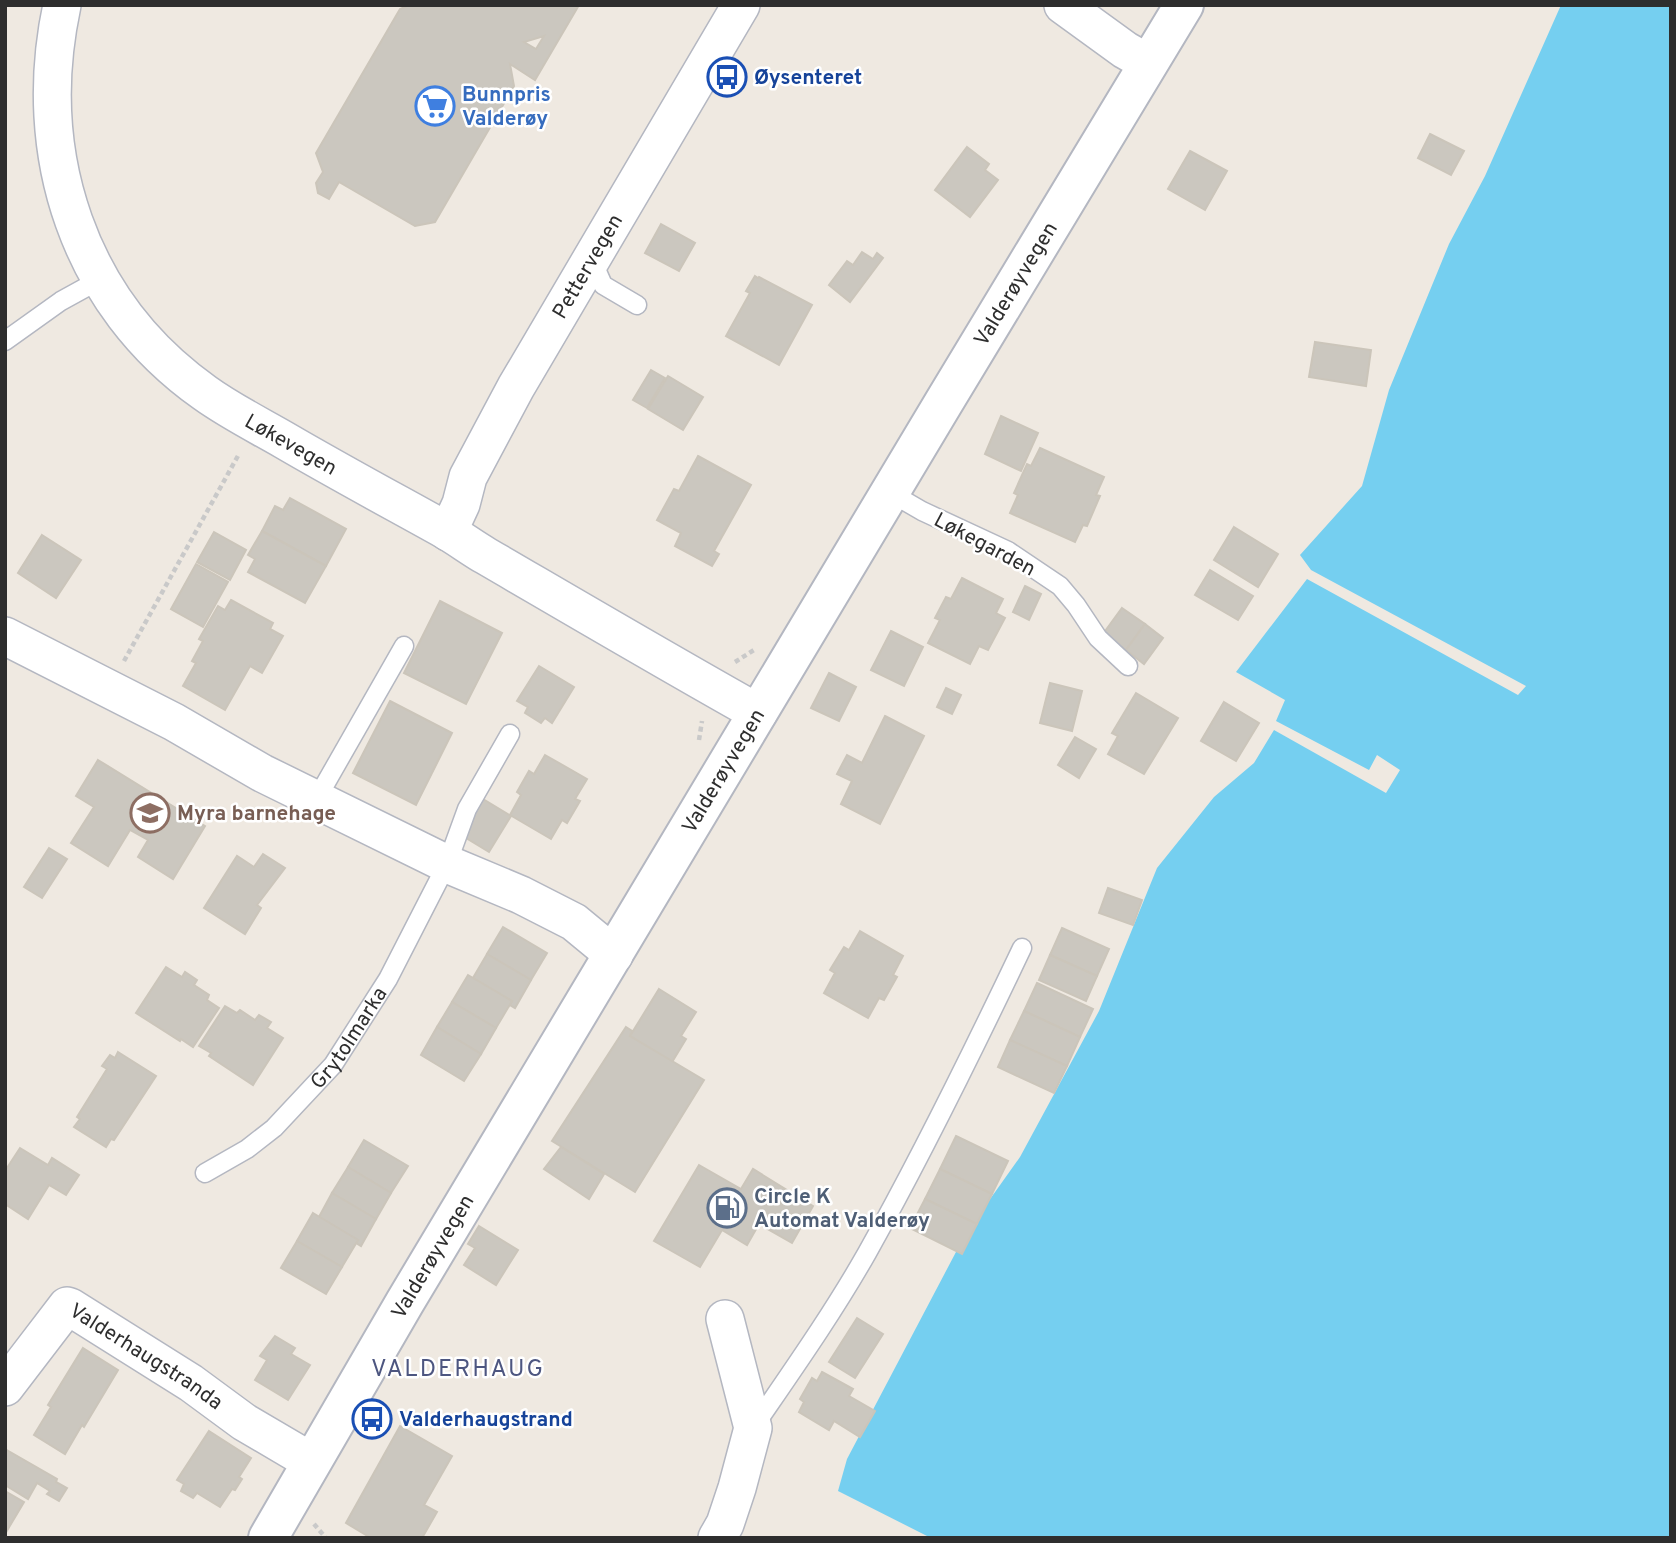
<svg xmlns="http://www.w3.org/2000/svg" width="1676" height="1543" viewBox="0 0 1676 1543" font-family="Overpass,sans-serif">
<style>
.water{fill:#75cff0}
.building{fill:#cbc7bf;stroke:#cbc5ba;stroke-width:2;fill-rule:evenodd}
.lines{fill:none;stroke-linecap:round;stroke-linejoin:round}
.service-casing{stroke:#b4b7c1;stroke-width:21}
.minor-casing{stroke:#b4b7c1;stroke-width:40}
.secondary-casing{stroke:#b4b7c1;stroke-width:42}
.path{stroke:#c9c9c9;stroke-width:4.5;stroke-dasharray:5 3.5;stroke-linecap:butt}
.service{stroke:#fff;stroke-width:18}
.minor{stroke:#fff;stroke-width:37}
.secondary{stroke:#fff;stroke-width:38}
.labels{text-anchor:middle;stroke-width:5;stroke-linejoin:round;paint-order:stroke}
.transit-label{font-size:21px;font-weight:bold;fill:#164399;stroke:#fff;text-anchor:start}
.shop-label{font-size:21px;font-weight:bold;fill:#366cbe;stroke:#fff;text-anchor:start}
.street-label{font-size:21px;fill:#2e2e2e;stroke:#fff}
.education-label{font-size:21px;font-weight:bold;fill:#785e54;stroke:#fff;text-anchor:start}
.service-label{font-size:21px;font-weight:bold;fill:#4e5e75;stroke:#fff;text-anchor:start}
.quarter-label{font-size:24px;letter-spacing:2px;fill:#4d5680;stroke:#fff}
</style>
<rect width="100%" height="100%" fill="#efe9e1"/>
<polygon class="water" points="1561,5 1671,5 1671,1538 931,1538 838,1491 847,1459 966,1233 1020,1157 1099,1011 1157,868 1214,797 1254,763 1274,730 1386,793 1400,770 1377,755 1369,770 1276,721 1285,700 1236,672 1307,579 1518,695 1526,686 1311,570 1300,555 1362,486 1389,390 1449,244 1485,176"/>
<g class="building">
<path d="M 409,5 L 579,5 L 535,80 L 510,64 L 514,86 L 435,222 L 415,226 L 339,182 L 329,199 L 318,193 L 316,183 L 323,172 L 316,153 L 400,9 ZM 544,36 L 536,49 L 524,42 Z"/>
<polygon points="1430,134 1464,151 1451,175 1418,158"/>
<polygon points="967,147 989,164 985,170 998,180 970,217 935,190"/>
<polygon points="1190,151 1227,171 1205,210 1168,189"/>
<polygon points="661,224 695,243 679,271 645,253"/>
<polygon points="862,252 873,259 877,253 883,258 850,302 829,285 847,261 853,265"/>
<polygon points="755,276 758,278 759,277 812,305 779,365 726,336 750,293 746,291"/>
<polygon points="1315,342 1371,350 1366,386 1309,377"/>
<polygon points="651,370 665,378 647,408 633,400"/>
<polygon points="668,376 703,397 683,430 648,409"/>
<polygon points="1001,416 1038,433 1021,471 985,454"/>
<polygon points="1040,448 1104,477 1096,495 1100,496 1087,526 1083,525 1075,542 1010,513 1018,495 1014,493 1027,464 1031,466"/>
<polygon points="698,456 751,485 714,551 719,554 712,566 675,546 681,533 657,520 674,489 679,491"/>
<polygon points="290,498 346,529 326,566 262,531 275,506 283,510"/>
<polygon points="1234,527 1278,554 1258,587 1214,560"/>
<polygon points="262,531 326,566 305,603 248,572 255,559 248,555"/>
<polygon points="214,532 246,550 230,580 197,562"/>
<polygon points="42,535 81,560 56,598 18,573"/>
<polygon points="196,564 228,582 203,627 171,609"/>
<polygon points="1210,570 1253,596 1238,620 1195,595"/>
<polygon points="962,578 1003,599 996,613 1005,618 988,650 979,646 970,664 928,643 940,620 935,618 946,597 951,599"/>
<polygon points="1025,586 1041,594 1029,620 1013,612"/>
<polygon points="231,600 273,623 270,629 283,636 262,673 250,666 225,710 183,686 196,663 192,661 203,641 199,639 218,606 225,610"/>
<polygon points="440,601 502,633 466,704 404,673"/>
<polygon points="1122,608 1145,624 1126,650 1103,634"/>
<polygon points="1145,624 1163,638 1144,664 1126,650"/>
<polygon points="891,631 923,647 904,686 871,670"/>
<polygon points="539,666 574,687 552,723 545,718 541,723 525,713 528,707 517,701"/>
<polygon points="829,673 856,687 839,721 811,708"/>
<polygon points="1050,683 1082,691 1072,731 1040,723"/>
<polygon points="946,688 961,695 952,714 937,707"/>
<polygon points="1136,693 1178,718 1144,774 1108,754 1118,736 1112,733"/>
<polygon points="390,701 452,733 416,805 353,773"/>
<polygon points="1224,702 1259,723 1236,761 1201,741"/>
<polygon points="885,716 924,736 880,824 841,804 852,781 837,774 847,755 862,763"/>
<polygon points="1075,737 1096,749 1079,778 1058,765"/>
<polygon points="545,755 587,779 575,799 580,801 567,823 562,820 551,839 510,815 521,795 517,792 529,771 534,774"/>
<polygon points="98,760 205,826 173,879 138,857 148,840 130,830 108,866 71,843 94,807 76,796"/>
<polygon points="483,799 511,816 489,852 461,835"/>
<polygon points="49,848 67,859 42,898 24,887"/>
<polygon points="263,854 285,868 257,905 261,908 245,934 204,908 237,856 254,867"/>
<polygon points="1108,888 1142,900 1133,925 1099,913"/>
<polygon points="503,927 547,953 531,980 487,954"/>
<polygon points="1062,928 1109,949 1097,976 1050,955"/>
<polygon points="860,931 903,956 893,975 897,977 884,1000 879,998 868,1018 824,993 835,973 830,970 844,947 849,950"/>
<polygon points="487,954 531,980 515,1008 510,1005 512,1001 473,978"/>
<polygon points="1050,955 1097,976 1086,1001 1039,980"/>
<polygon points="166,967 182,977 185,972 197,980 194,985 209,995 207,1000 219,1008 193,1047 181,1039 180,1041 136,1013"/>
<polygon points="468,975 512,1001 496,1028 452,1002"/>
<polygon points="1037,983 1093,1009 1080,1037 1024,1011"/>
<polygon points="659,989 696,1012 681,1036 686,1039 672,1062 630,1036"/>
<polygon points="452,1002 496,1028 481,1054 437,1027"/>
<polygon points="225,1006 237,1013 240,1010 255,1020 259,1015 271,1022 267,1028 283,1038 253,1085 209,1056 211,1053 199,1046"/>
<polygon points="1024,1011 1080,1037 1067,1066 1010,1040"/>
<polygon points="437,1027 481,1054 464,1081 421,1055"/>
<polygon points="626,1027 632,1031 630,1036 704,1080 635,1192 552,1141"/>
<polygon points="1010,1040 1067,1066 1054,1093 998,1067"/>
<polygon points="118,1052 156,1076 114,1140 111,1139 106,1147 74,1127 80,1119 77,1117 107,1069 102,1066 110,1055 115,1058"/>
<polygon points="956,1136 1008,1161 992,1194 940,1169"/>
<polygon points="364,1140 408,1166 391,1193 348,1167"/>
<polygon points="561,1147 604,1174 589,1199 544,1169"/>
<polygon points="20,1148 48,1165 52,1158 79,1175 66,1195 49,1185 28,1219 5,1204 5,1171"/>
<polygon points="699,1165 741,1189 753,1169 813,1206 792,1243 759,1224 747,1245 722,1230 700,1267 654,1241"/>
<polygon points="348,1167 391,1193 376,1219 332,1193"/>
<polygon points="940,1169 992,1194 977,1224 925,1199"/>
<polygon points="332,1193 376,1219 361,1246 356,1243 358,1240 319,1217"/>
<polygon points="925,1199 977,1224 962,1254 910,1228"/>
<polygon points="313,1213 358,1240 342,1267 297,1241"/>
<polygon points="479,1226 518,1250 496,1285 464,1265 475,1248 468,1244"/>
<polygon points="297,1241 342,1267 326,1294 281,1268"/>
<polygon points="857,1318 883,1334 855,1378 829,1362"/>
<polygon points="275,1336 295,1348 291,1354 310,1365 288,1400 255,1380 267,1360 260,1356"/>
<polygon points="83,1348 118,1370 84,1427 82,1425 65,1454 34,1435 51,1407 48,1405"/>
<polygon points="822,1372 853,1389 849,1396 875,1411 860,1437 834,1421 829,1430 799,1412 804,1402 800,1399 812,1378 817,1381"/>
<polygon points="400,1426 452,1456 424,1505 437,1512 422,1538 371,1538 346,1523"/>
<polygon points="209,1431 251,1458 239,1477 242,1479 235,1490 232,1489 220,1507 197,1493 193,1498 181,1491 184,1484 177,1480"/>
<polygon points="5,1449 57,1479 56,1482 67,1488 59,1501 47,1494 50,1491 37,1483 28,1499 5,1485"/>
<polygon points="5,1491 24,1502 5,1534"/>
</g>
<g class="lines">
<g class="service-casing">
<g id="service">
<polyline points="592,260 603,285 637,305"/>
<polyline points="5,341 61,301 101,279"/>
<polyline points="891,493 922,511 1008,551 1060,586 1076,605 1098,638 1128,666"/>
<polyline points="316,800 404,646"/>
<path id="s1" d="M 205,1173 L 247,1149 L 274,1128 L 333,1065 L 388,979 L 447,864 L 467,809 L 510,734"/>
<path d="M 753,1428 C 792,1371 833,1313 867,1253 C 923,1153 973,1051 1022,948"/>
</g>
</g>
<g class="minor-casing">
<g id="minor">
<path id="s2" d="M 62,5 C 30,154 78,303 205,393 C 230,411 258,425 284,440 C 337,471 391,500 445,530 C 459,538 472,548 486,556 C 577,609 667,662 758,713"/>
<polyline points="1063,5 1125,50 1148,63"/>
<path id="s3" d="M 448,532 L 461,504 L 468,477 L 516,387 L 741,5"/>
<polyline points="5,636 174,722 262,773 447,864 521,895 574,922 614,955"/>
<path id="s4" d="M 5,1387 L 67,1306 L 70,1307 L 191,1383 L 244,1422 L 312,1462"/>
<polyline points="717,1538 725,1524 737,1488 753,1428 725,1319"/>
</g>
</g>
<g class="secondary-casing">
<g id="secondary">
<path id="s5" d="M 268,1538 L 405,1302 L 944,402 L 1184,5"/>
</g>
</g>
<g class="path">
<polyline points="124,661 239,454"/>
<polyline points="735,662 754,650"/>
<polyline points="699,740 702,721"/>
<polyline points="314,1524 326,1538"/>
</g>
<use href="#service" class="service"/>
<use href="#minor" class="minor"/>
<use href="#secondary" class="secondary"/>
</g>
<defs>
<g id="bus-ring" transform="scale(2.0125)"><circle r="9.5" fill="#fff" stroke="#1a4fb4" stroke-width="1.5"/><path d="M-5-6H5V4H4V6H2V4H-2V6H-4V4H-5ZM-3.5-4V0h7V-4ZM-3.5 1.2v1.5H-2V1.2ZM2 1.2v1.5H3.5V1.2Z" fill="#1a4fb4"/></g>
<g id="supermarket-ring" transform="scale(2.0125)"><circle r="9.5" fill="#fff" stroke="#3f7fe0" stroke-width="1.5"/><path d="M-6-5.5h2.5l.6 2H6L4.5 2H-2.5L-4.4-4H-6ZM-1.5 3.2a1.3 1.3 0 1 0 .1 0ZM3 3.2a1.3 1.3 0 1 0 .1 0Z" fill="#3f7fe0"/></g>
<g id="school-ring" transform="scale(2.0125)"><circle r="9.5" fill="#fff" stroke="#8d6e63" stroke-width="1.5"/><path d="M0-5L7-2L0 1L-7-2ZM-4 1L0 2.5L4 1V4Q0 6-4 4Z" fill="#8d6e63"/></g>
<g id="fuel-ring" transform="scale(2.0125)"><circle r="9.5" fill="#fff" stroke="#5c6f8a" stroke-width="1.5"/><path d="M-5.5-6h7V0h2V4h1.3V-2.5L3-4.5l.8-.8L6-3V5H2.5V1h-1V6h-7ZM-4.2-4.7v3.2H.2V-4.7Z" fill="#5c6f8a"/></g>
</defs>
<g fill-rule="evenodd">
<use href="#bus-ring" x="727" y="77"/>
<use href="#supermarket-ring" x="435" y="106"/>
<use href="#school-ring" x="150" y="813"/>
<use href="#fuel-ring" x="727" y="1208"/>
<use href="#bus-ring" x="372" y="1419"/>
</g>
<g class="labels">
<g class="transit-label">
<text x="754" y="84">Øysenteret</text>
<text x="399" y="1426">Valderhaugstrand</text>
</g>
<g class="shop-label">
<text x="462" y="101">Bunnpris<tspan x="462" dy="24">Valderøy</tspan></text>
</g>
<g class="street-label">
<text dy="7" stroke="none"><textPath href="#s3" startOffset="301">Pettervegen</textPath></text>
<text dy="7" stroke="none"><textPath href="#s5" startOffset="1460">Valderøyvegen</textPath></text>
<text dy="7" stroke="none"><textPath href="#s2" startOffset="539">Løkevegen</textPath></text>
<text transform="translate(985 544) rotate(28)" y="7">Løkegarden</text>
<text dy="7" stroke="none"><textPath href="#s5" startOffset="892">Valderøyvegen</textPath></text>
<text dy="7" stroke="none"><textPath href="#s1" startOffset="200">Grytolmarka</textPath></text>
<text dy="7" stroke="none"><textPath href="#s5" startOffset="326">Valderøyvegen</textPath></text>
<text dy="7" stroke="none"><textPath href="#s4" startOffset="196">Valderhaugstranda</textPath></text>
</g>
<g class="education-label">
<text x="177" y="820">Myra barnehage</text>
</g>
<g class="service-label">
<text x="754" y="1203">Circle K<tspan x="754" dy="24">Automat Valderøy</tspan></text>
</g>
<g class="quarter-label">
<text x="458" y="1376">VALDERHAUG</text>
</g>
</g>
<rect width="1676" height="1543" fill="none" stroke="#2e2e2e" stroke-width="14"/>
</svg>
